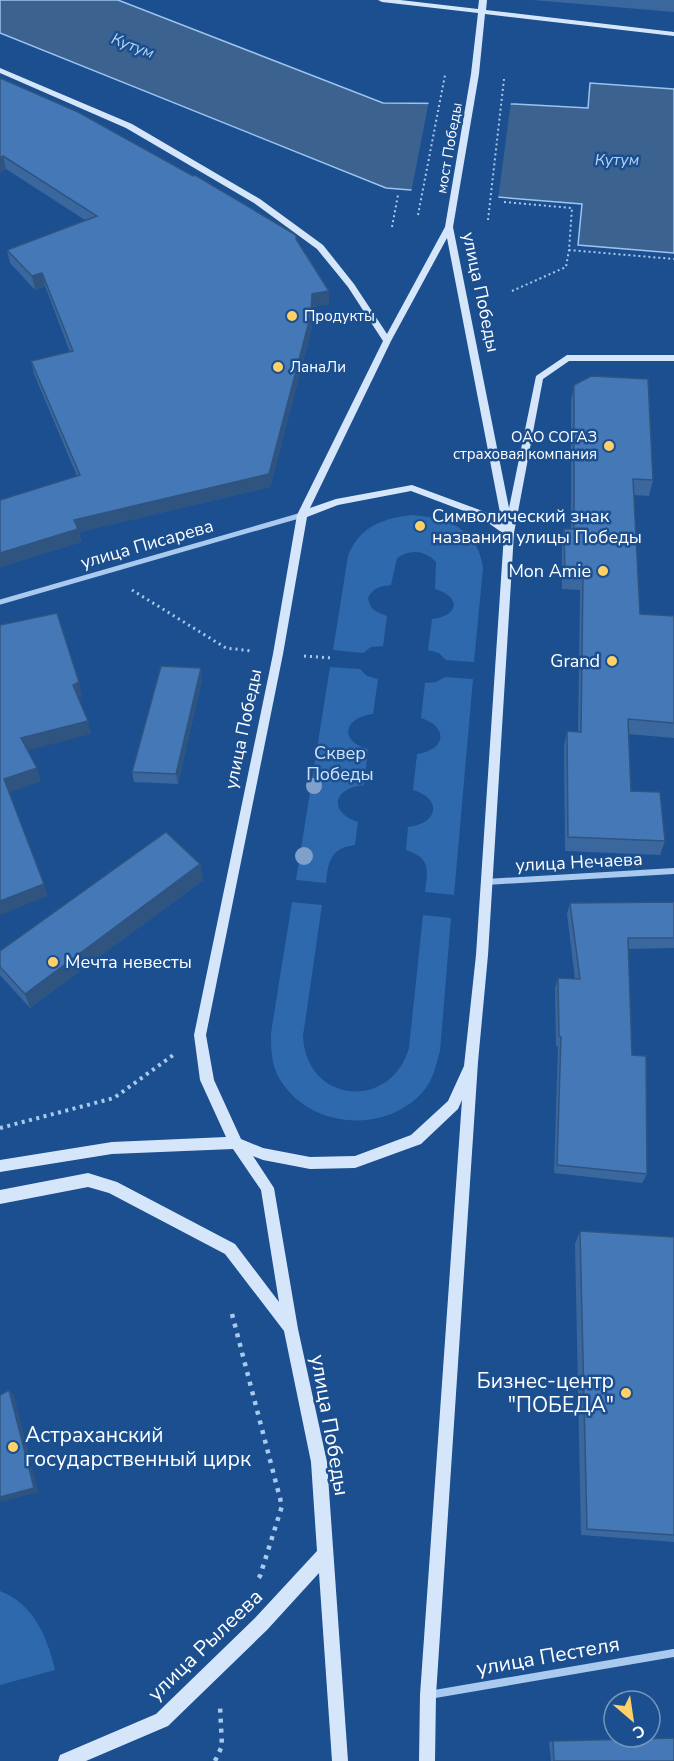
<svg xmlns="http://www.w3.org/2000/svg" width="674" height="1761" viewBox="0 0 674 1761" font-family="'Nunito Sans',sans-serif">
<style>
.green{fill:#2e69ad}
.water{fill:#3c6290;stroke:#9cc4f0;stroke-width:1.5}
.pier{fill:#1b4f8f}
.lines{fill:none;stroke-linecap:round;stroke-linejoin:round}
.path-far3{stroke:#a9c9ee;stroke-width:2;stroke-dasharray:2 3;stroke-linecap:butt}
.path-far2{stroke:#a9c9ee;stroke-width:3;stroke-dasharray:2 4;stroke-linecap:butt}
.path-far1{stroke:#a9c9ee;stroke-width:4;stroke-dasharray:3 4.5;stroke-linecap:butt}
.path{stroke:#a9c9ee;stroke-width:4.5;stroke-dasharray:4 6;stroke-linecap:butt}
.street-far2{stroke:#a9c9ee;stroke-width:5}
.street-far1{stroke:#a9c9ee;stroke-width:6}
.street{stroke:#a9c9ee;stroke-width:8}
.secondary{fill:#d6e6fa;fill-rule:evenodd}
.tree{fill:#7ea0ca}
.wall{fill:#3a679d}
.shaded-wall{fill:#305480}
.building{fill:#4478b7;stroke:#305480;stroke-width:1.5}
.poi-dot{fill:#ffd166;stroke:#1b4f8f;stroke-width:2}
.labels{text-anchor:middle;stroke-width:5;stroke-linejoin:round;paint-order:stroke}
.far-street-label{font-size:15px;fill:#fff;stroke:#1b4f8f}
.far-poi-label{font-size:15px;fill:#fff;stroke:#1b4f8f;text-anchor:start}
.far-water-label{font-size:16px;font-style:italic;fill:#b5d3f5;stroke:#1b4f8f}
.street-label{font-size:18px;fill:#fff;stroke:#1b4f8f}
.poi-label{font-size:18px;fill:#fff;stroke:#1b4f8f;text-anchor:start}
.park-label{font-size:18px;fill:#cfe3fa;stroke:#1b4f8f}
.near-poi-label{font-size:21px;fill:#fff;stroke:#1b4f8f;text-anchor:end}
.near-street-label{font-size:21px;fill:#fff;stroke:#1b4f8f}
</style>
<rect width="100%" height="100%" fill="#1b4f8f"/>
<g class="green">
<path d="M 412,515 C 447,518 478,528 483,568 L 474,662 L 446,660 L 439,653 L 428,650 L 432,619 C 459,616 462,597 435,589 L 436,562 C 425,550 410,549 397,558 L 391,585 C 380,586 373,588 368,598 C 370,610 376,612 387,616 L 383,646 L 371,647 L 363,653 L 333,650 L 348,556 C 359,527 383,518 412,515 Z"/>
<path d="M 330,667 L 360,669 L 367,676 L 378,679 L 373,714 C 344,717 338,741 368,749 L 364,785 C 333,788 328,812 358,822 L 355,845 C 331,848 328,861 326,883 L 296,880 Z"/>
<path d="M 445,677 L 473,679 L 454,895 L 425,892 C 428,870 431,858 406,850 L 408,827 C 438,824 443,799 413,790 L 417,754 C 446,750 449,727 421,718 L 425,683 L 436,682 Z"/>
<path d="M 292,902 L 322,905 L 303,1036 C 306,1104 391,1111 409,1048 L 423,915 L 451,918 L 440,1051 C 436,1065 433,1081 422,1093 C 383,1135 308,1128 279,1078 C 271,1064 271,1048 271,1033 Z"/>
<path d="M 0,1591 C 34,1604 47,1637 55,1670 L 0,1685 Z"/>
</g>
<polygon class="water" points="0,0 118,0 383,103 515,104 588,108 590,83 674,89 674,253 578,245 582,204 386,188 0,33"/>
<polygon class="pier" points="429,101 511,101 498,200 411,193"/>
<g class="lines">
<g class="path-far3">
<polyline points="504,202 572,208 569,250 674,259"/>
<polyline points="418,215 445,75"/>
<polyline points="488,220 504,79"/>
<polyline points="392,227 398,195"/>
<polyline points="512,291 566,267 569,250"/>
</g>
<g class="path-far2">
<polyline points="132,590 226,648 252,651"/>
<polyline points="304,656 332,658"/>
</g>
<polyline class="path-far1" points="0,1128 114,1098 176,1053"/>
<g class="path">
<polyline points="232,1314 282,1506 260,1576 256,1581"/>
<polyline points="215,1761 222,1746 220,1706"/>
</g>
<polyline class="street-far2" points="0,602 302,515"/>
<polyline class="street-far1" points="486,882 674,871"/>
<polyline class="street" points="429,1695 674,1653"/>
<path class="secondary" d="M 378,0 L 400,0 L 478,9 L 479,0 L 487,0 L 486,10 L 674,32 L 674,36 L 485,14 L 479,74 L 453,227 L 509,508 L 536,376 L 567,355 L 674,355 L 674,361 L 569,361 L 543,379 L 514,533 L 488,955 L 478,1062 L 436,1695 L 435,1761 L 419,1761 L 420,1695 L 462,1100 L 458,1109 L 421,1144 L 355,1168 L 310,1169 L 263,1160 L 253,1156 L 274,1188 L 298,1329 L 327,1462 L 348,1761 L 332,1761 L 319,1573 L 267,1630 L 168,1726 L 86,1761 L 58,1761 L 60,1755 L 156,1714 L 255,1618 L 317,1551 L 311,1462 L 284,1331 L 225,1254 L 109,1193 L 88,1187 L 0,1204 L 0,1190 L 88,1173 L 117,1182 L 235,1244 L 279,1302 L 261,1190 L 233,1149 L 112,1154 L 0,1172 L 0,1160 L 112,1142 L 226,1137 L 200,1080 L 194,1035 L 273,654 L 297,515 L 383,341 L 348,287 L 317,249 L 254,203 L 126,128 L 0,73 L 0,68 L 132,124 L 260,199 L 323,245 L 354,284 L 387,334 L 445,227 L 471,74 L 478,13 L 382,2 ZM 447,238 L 502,523 L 488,513 L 412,485 L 336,499 L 310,508 L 391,341 ZM 411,491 L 480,517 L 504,534 L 476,955 L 464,1066 L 448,1101 L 411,1135 L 355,1156 L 310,1157 L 263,1148 L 241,1139 L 214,1080 L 206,1035 L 283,654 L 307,517 L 338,505 Z"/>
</g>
<g class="tree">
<circle cx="314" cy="786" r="8"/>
<circle cx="304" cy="856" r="9"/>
</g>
<g class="wall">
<polygon points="532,0 674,0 674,12"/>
<polygon points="0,78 296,239 329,304 312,307 312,327 270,487 79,532 81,542 0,567 0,500 77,476 34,374 31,361 70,352 45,286 35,290 10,263 7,250 85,220 6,169 0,173"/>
<polygon points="574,385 653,480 649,496 634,495 640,614 674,616 674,738 628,734 631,791 665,841 660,855 565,851 564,746 567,731 578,731 580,590 562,589 562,545 564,529 571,529 571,401"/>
<polygon points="202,679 178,784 134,782 132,772"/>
<polygon points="200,864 203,880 30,1008 0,975 0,951"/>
<polygon points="674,902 674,948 628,949 632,1055 647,1174 642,1183 554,1173 558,1047 556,1046 555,988 558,978 575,979 567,914 570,903"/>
<polygon points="580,1231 674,1237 674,1542 581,1535 575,1244"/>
<polygon points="553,1741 674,1761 551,1761 549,1742"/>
</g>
<g class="shaded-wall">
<polygon points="3,156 6,169 0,173 0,158"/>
<polygon points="42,273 45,286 35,290 32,276"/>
<polygon points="329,291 329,304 312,307 312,327 270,487 79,532 81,542 0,567 0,553 74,520 312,294"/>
<polygon points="201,668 202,679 178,784 176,774"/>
<polygon points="79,682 82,696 76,699 73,685"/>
<polygon points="88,721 91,734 26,751 21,738"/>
<polygon points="37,768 41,781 9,793 4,779"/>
<polygon points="200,864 203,880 30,1008 25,994"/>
<polygon points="44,884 48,896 0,915 0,901"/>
<polygon points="9,1390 14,1395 38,1492 0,1502"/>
</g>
<g class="building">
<polygon points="0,78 78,112 193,176 195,175 296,235 296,239 329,291 312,294 311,314 269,474 74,520 78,529 0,553 0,500 80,475 31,361 73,351 42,273 32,276 7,250 97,216 3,156 0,158"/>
<polygon points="591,376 648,379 653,480 633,479 640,614 674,616 674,723 628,719 631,791 660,792 665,841 568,837 567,731 581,732 583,574 565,573 564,529 574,529 574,385"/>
<polygon points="57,613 79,682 73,685 88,721 21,738 37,768 4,779 44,884 0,901 0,625"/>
<polygon points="161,666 201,668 176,774 132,772"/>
<polygon points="166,832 200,864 25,994 0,967 0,951"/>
<polygon points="674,902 674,938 628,938 632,1055 646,1056 647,1174 557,1165 561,1037 559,1036 558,978 580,979 570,903"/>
<polygon points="580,1231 674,1237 674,1535 587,1529"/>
<polygon points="9,1390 34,1488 0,1497 0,1395"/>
<polygon points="674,1738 674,1761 554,1761 553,1741"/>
</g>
<g class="poi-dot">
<circle cx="292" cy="316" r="6"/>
<circle cx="278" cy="367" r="6"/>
<circle cx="609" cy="446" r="6"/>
<circle cx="420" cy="526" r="6"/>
<circle cx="603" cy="571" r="6"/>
<circle cx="612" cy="661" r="6"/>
<circle cx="53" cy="962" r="6"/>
<circle cx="626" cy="1393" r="6"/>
<circle cx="13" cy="1447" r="6"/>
</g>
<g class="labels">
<g class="far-street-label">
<text transform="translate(449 148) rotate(-80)" y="5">мост Победы</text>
</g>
<g class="far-poi-label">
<text x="304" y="321">Продукты</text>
<text x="290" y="372">ЛанаЛи</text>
<text x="597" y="442" text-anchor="end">ОАО СОГАЗ<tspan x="597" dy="17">страховая компания</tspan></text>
</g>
<g class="far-water-label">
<text transform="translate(133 45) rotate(21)" y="6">Кутум</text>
<text x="617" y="165">Кутум</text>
</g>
<g class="street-label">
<text transform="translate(481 292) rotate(78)" y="6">улица Победы</text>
<text transform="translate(147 544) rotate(-16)" y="6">улица Писарева</text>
<text transform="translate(243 729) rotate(-78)" y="6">улица Победы</text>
<text transform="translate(579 862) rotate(-3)" y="6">улица Нечаева</text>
</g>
<g class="poi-label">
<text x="432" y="522">Символический знак<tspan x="432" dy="21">названия улицы Победы</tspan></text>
<text x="591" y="577" text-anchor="end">Mon Amie</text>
<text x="600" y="667" text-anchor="end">Grand</text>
<text x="65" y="968">Мечта невесты</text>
</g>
<g class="park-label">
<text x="340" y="759">Сквер<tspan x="340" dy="21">Победы</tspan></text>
</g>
<g class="near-poi-label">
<text x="614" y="1388">Бизнес-центр<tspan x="614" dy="24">"ПОБЕДА"</tspan></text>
<text x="25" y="1442" text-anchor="start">Астраханский<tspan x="25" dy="24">государственный цирк</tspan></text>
</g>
<g class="near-street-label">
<text transform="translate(330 1425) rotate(80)" y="7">улица Победы</text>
<text transform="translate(205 1645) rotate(-44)" y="7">улица Рылеева</text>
<text transform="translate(548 1656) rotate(-10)" y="7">улица Пестеля</text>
</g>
</g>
<g transform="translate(632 1719) rotate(151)"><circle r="28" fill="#1b4f8f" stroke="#7695bc" stroke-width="1.5"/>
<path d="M0-4.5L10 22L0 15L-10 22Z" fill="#ffd166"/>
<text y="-9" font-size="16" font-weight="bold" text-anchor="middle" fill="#ffffff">С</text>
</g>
</svg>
